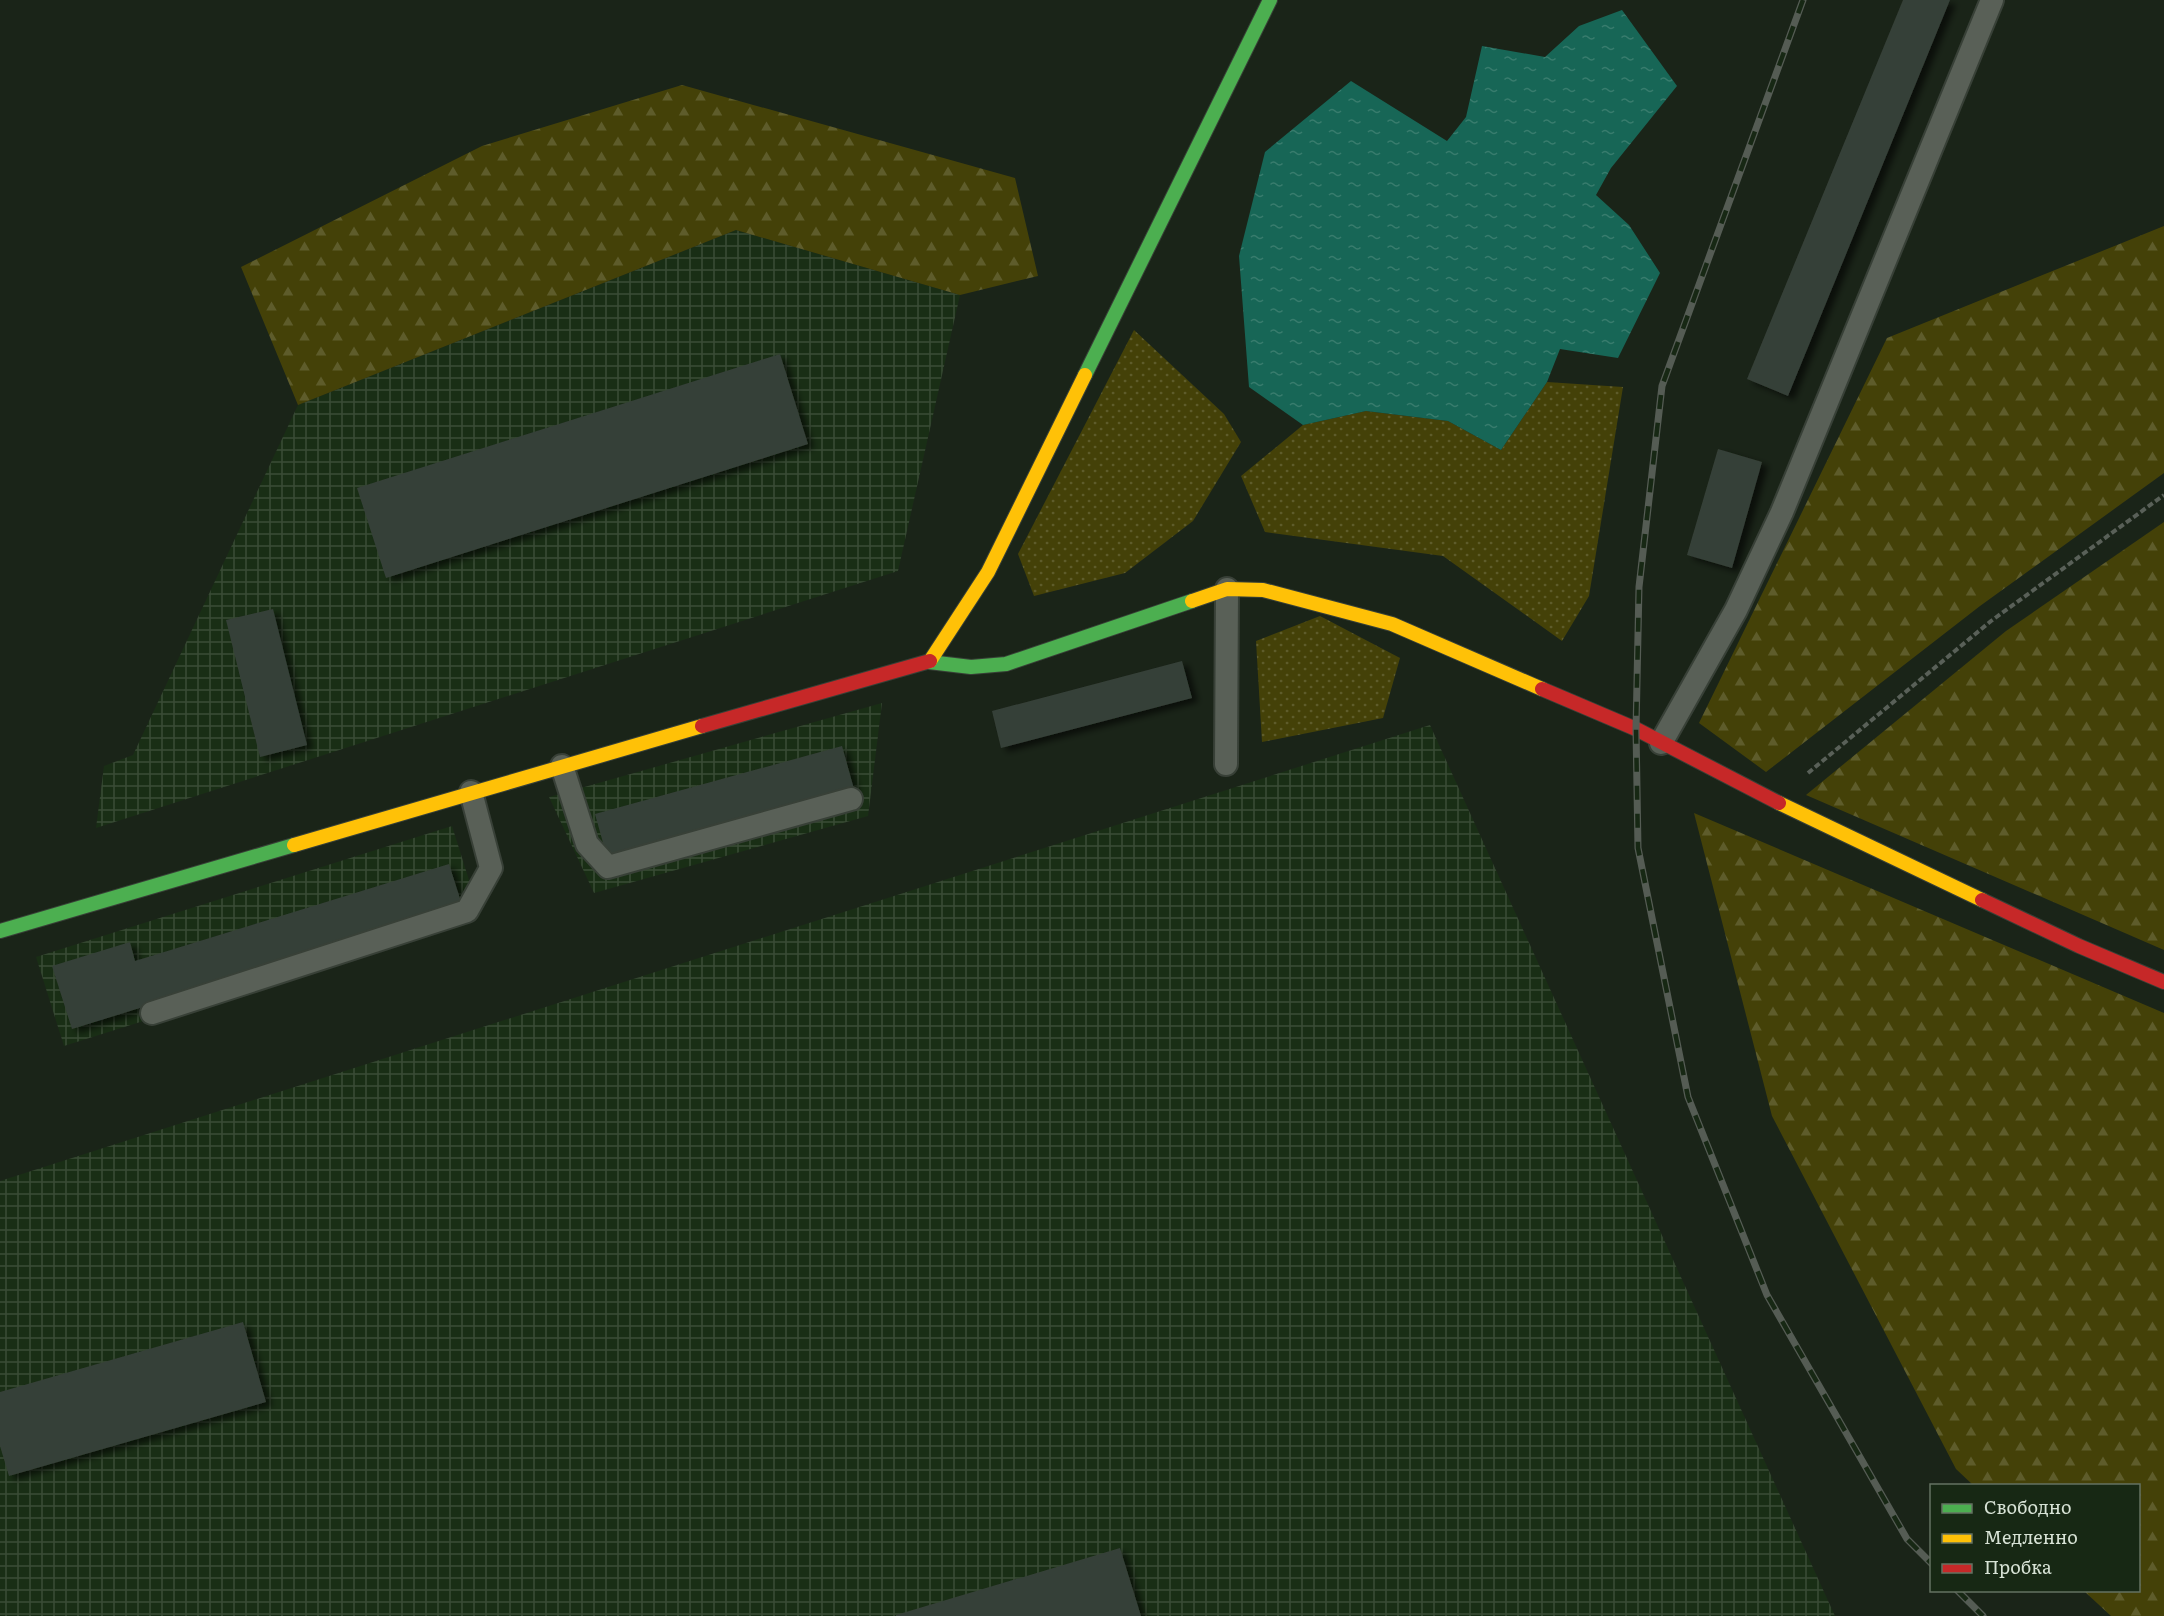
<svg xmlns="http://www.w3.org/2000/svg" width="2164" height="1616" viewBox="0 0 2164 1616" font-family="Literata,serif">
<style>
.industrial{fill:url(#industrial-grid)}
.grass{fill:url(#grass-dots)}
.forest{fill:url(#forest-firs)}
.water{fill:url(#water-ripples)}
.building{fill:#364038;filter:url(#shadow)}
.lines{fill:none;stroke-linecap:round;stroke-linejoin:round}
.lane-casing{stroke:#384037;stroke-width:26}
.fast-casing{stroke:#384037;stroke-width:16}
.slow-casing{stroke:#384037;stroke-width:16}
.jam-casing{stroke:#384037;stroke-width:16}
.path{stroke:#596058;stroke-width:4;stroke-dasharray:6 3;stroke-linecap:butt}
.lane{stroke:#596057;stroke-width:22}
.fast{stroke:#4caf50;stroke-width:14}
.slow{stroke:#ffc107;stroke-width:14}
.jam{stroke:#c62828;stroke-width:14}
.rail-casing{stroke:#555c54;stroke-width:7}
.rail{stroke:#172814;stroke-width:4.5;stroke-dasharray:14;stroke-linecap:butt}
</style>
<defs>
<pattern id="industrial-grid" width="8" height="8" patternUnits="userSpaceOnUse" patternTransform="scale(1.5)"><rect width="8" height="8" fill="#192e15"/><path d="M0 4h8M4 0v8" fill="none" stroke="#3a4c36"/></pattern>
<pattern id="grass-dots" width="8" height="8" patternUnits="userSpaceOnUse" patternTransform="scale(1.5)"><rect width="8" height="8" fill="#444108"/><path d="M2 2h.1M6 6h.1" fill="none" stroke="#5e5c2b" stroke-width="1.8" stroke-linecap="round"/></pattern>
<pattern id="forest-firs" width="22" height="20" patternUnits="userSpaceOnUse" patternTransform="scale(1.5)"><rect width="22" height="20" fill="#444108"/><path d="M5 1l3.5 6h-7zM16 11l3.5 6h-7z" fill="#5e5c2b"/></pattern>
<pattern id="water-ripples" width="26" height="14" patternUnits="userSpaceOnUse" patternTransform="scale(1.5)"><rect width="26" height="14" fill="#176656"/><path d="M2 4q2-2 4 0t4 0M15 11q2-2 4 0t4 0" fill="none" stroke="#387c6d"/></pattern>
<filter id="shadow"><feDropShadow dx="6" dy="4" stdDeviation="3" flood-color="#0009"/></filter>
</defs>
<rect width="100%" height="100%" fill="#1a2418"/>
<g class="industrial">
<polygon points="736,230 960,295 898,571 96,828 104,766 133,755 298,405"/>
<polygon points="882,703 868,816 594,893 549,797"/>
<polygon points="1430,725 1835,1616 0,1616 0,1181"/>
<polygon points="452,826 480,915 64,1046 36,957"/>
</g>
<g class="grass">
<polygon points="1134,330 1224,414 1241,442 1193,521 1125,573 1034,596 1018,554"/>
<polygon points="1547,382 1623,387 1589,596 1562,641 1443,556 1265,532 1241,476 1303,425 1366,411 1448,421 1501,450"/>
<polygon points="1320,616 1400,658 1383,718 1262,742 1256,641"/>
</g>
<g class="forest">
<polygon points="682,85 1015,178 1038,276 960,295 736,230 298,405 241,267 482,146"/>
<polygon points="2164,226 2164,473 1980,606 1766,772 1699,723 1887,338"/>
<polygon points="2164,522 2164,950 1806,795 2006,631"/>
<polygon points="1694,813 2164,1013 2164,1616 2111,1616 2084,1591 2138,1590 2138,1486 1973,1485 1956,1469 1772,1116"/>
</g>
<polygon class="water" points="1622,10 1677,86 1611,168 1596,195 1629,225 1660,273 1618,358 1560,349 1547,382 1501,450 1448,421 1366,411 1303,425 1249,387 1239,256 1265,152 1351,81 1447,141 1466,117 1482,46 1545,57 1579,26"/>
<g class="building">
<polygon points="1903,0 1950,0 1788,396 1747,379"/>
<polygon points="780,354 808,444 386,578 357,488"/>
<polygon points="1718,449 1762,462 1732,568 1687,555"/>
<polygon points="273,609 307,745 260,757 226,620"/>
<polygon points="1182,661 1192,698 1001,748 992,711"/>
<polygon points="842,746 854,789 607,857 595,814"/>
<polygon points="449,864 463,908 72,1029 52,966 130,942 135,961"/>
<polygon points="243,1322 266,1402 9,1476 0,1446 0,1392"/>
<polygon points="1120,1548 1141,1616 896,1616 896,1615"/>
</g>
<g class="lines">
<g class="lane-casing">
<g id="lane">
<polyline points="1661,743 1736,610 1782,512 1992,0"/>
<polyline points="1226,764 1227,589"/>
<polyline points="562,766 587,844 608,867 851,799"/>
<polyline points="152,1013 467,911 491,868 471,792"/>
</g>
</g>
<g class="fast-casing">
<g id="fast">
<polyline points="1085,375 1270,0"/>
<polyline points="929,662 971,667 1006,664 1192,601"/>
<polyline points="0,931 294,845"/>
</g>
</g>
<g class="slow-casing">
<g id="slow">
<polyline points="1192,601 1227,589 1263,590 1392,624 1542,689"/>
<polyline points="930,661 988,572 1085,375"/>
<polyline points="1779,803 1982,900"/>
<polyline points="294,845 702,726"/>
</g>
</g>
<g class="jam-casing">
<g id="jam">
<polyline points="1542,689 1636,729 1779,803"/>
<polyline points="702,726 930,661"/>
<polyline points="1982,900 2079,946 2164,982"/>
</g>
</g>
<polyline class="path" points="1808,773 1991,621 2164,495"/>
<use href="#lane" class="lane"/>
<use href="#fast" class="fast"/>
<use href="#slow" class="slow"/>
<use href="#jam" class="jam"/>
<g class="rail-casing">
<g id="rail">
<polyline points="1803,0 1662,386 1639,587 1636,729 1638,848 1688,1097 1767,1295 1907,1539 1932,1564"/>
<polyline points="1957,1590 1983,1616"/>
</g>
</g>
<use href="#rail" class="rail"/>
</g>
<rect x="1930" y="1484" width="210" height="108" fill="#172814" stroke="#647261" stroke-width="1.5"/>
<rect x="1942" y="1504" width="30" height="9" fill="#4caf50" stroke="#647261" stroke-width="1.5"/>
<text x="1984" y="1514" font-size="18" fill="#d7e2d5">Свободно</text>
<rect x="1942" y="1534" width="30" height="9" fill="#ffc107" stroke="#647261" stroke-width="1.5"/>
<text x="1984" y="1544" font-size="18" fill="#d7e2d5">Медленно</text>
<rect x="1942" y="1564" width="30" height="9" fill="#c62828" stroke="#647261" stroke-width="1.5"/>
<text x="1984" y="1574" font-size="18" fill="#d7e2d5">Пробка</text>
</svg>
